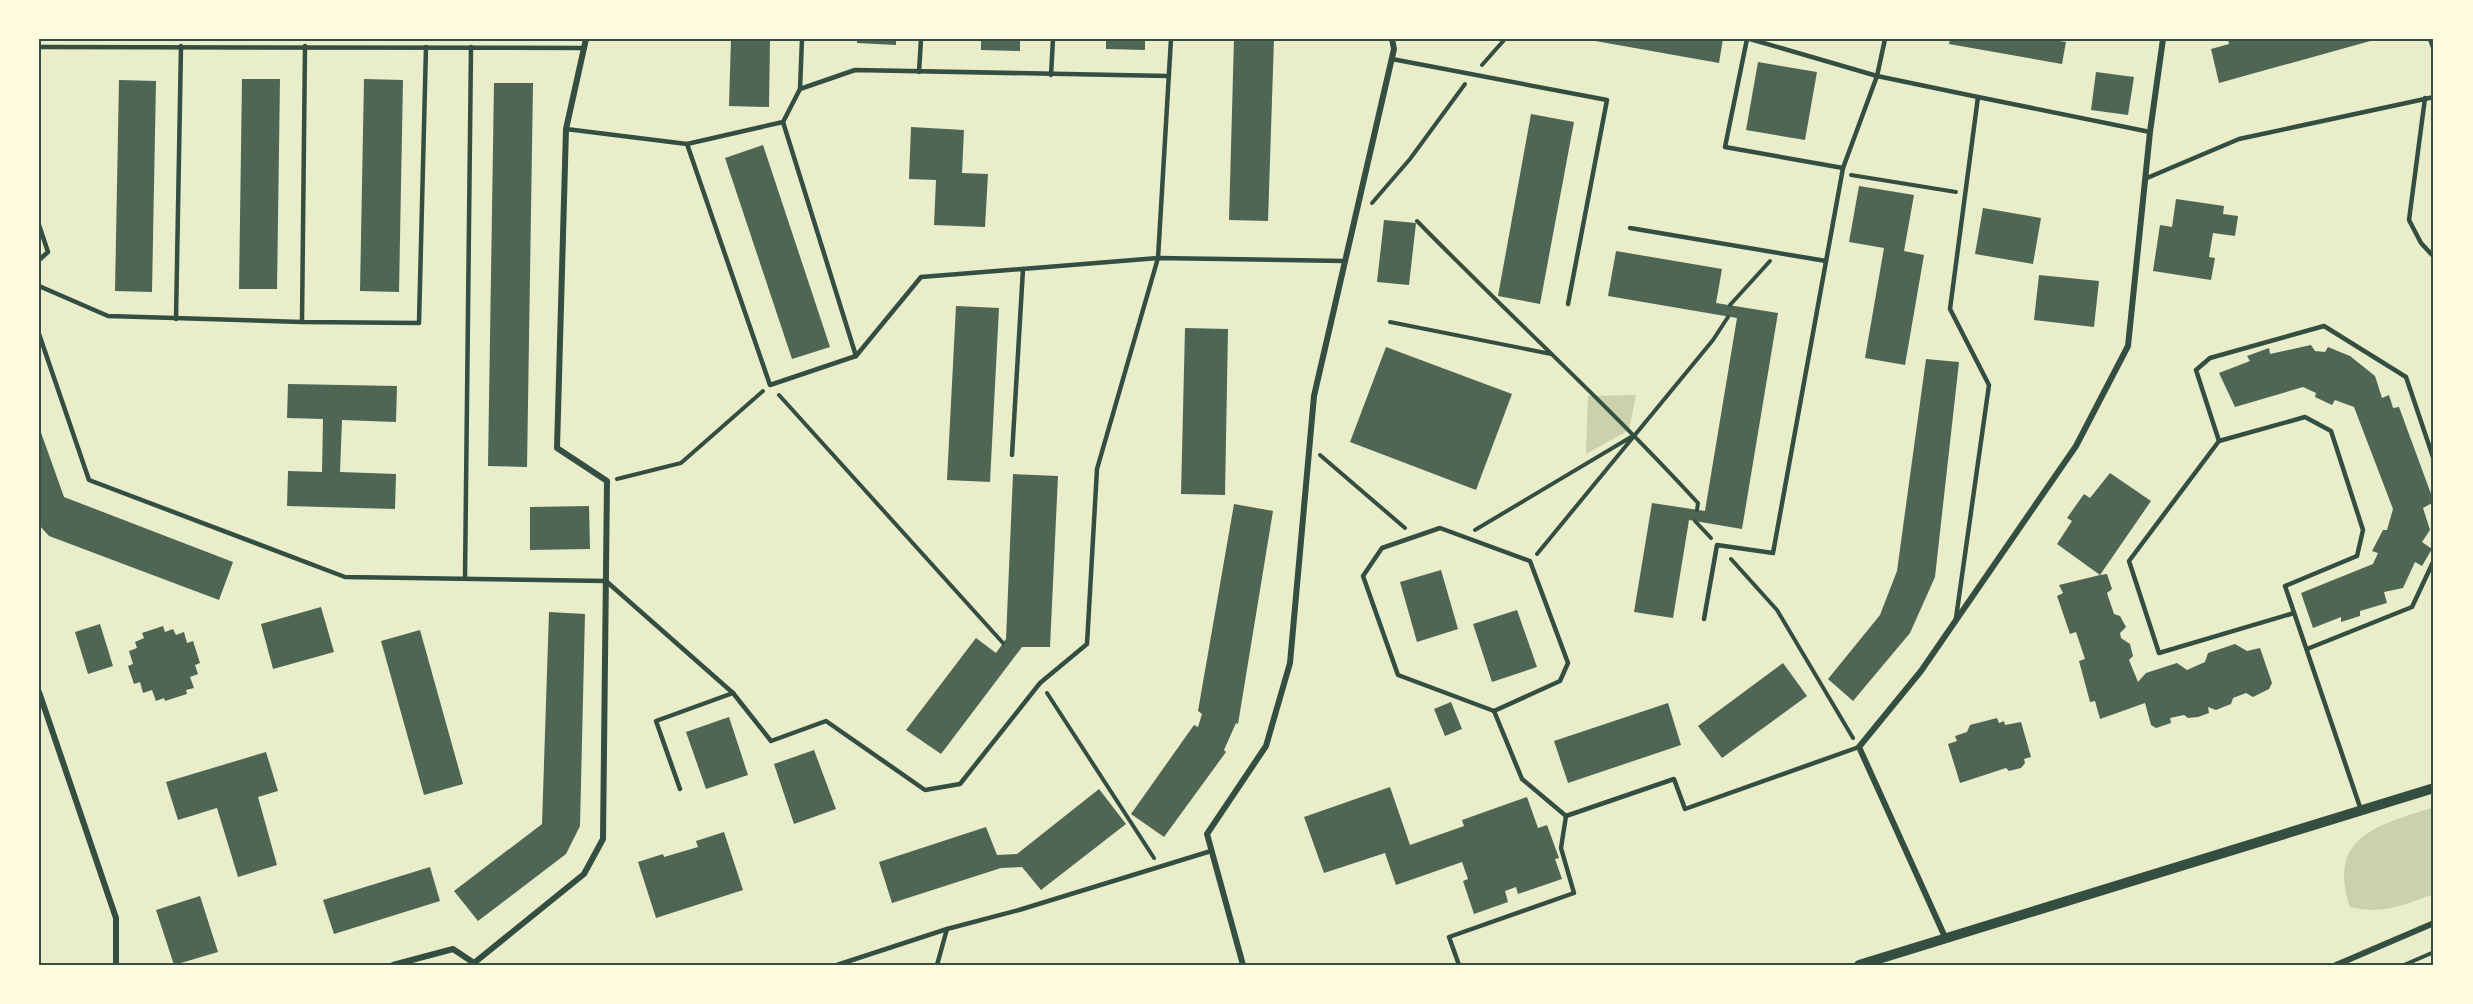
<svg xmlns="http://www.w3.org/2000/svg" width="2473" height="1004" viewBox="0 0 2473 1004" font-family="'Work Sans',sans-serif">
<style>
.green{fill:#cad2ad}
.building{fill:#4f6655}
.lines{fill:none;stroke-linecap:round;stroke-linejoin:round}
.path{stroke:#344e41;stroke-width:4}
.service{stroke:#344e41;stroke-width:4.5}
.minor{stroke:#344e41;stroke-width:6}
.tertiary{stroke:#344e41;stroke-width:10}
.neatline{fill:none;stroke:#344e41;stroke-width:2}
</style>
<rect width="100%" height="100%" fill="#e9edc9"/>
<g class="green">
<polygon points="1636,395 1629,430 1586,454 1588,396"/>
<path d="M 2434,807 L 2434,894 C 2403,905 2383,915 2350,907 C 2326,835 2380,825 2434,807 Z"/>
</g>
<g class="building">
<polygon points="731,39 770,39 769,107 729,106"/>
<polygon points="857,39 896,39 896,45 857,43"/>
<polygon points="981,39 1020,39 1020,51 981,50"/>
<polygon points="1106,39 1145,39 1145,50 1106,49"/>
<polygon points="1234,39 1274,39 1268,221 1229,220"/>
<polygon points="1584,39 1723,39 1719,63"/>
<polygon points="1950,39 2046,39 2066,42 2062,64 1949,44"/>
<polygon points="2228,39 2374,39 2374,40 2219,83 2211,49 2229,44"/>
<polygon points="1758,62 1817,72 1805,140 1746,130"/>
<polygon points="2096,72 2134,77 2128,115 2091,110"/>
<polygon points="242,79 280,79 277,289 239,289"/>
<polygon points="364,79 403,80 399,292 360,291"/>
<polygon points="119,80 156,81 152,292 115,291"/>
<polygon points="494,83 533,83 527,467 488,466"/>
<polygon points="1531,114 1574,122 1540,304 1498,296"/>
<polygon points="911,127 964,130 962,173 988,174 985,227 934,225 936,180 909,179"/>
<polygon points="763,145 830,347 792,359 725,158"/>
<polygon points="1859,186 1914,195 1904,251 1924,255 1905,365 1865,358 1884,248 1849,242"/>
<polygon points="2176,199 2224,206 2223,214 2238,216 2235,236 2213,233 2209,257 2215,258 2211,280 2153,271 2160,225 2172,227"/>
<polygon points="1983,208 2041,218 2033,264 1975,254"/>
<polygon points="1384,220 1416,223 1409,285 1377,282"/>
<polygon points="1616,251 1722,269 1716,303 1778,313 1742,529 1689,520 1673,618 1634,612 1652,503 1705,511 1737,318 1608,296"/>
<polygon points="2039,275 2099,281 2094,327 2034,320"/>
<polygon points="956,306 999,308 990,482 947,480"/>
<polygon points="1185,328 1228,329 1225,495 1181,494"/>
<polygon points="2311,345 2315,351 2325,352 2328,347 2350,356 2375,376 2382,398 2389,395 2393,408 2399,407 2434,502 2423,508 2430,530 2422,542 2432,549 2422,566 2415,562 2403,588 2384,592 2387,603 2360,611 2360,616 2341,622 2341,617 2313,628 2301,593 2373,564 2378,553 2372,551 2383,530 2387,530 2393,509 2354,407 2335,400 2332,405 2315,397 2316,393 2303,387 2235,407 2219,373 2250,361 2247,356 2269,348 2270,354"/>
<polygon points="1386,347 1512,394 1476,490 1350,442"/>
<polygon points="1926,359 1959,362 1935,577 1910,633 1853,701 1828,679 1880,615 1897,571"/>
<polygon points="288,384 397,386 396,422 342,420 340,472 396,474 395,509 287,506 288,471 322,472 323,419 287,418"/>
<polygon points="39,427 64,497 233,562 219,600 49,536 39,525"/>
<polygon points="2110,473 2151,501 2100,575 2107,574 2112,589 2107,593 2114,614 2120,616 2126,627 2120,633 2121,638 2130,644 2133,656 2129,660 2138,682 2146,673 2177,663 2187,670 2205,662 2208,653 2235,644 2247,651 2260,648 2272,683 2269,689 2253,697 2246,693 2233,698 2231,704 2216,710 2208,707 2209,713 2198,717 2188,718 2184,715 2170,718 2171,723 2156,728 2151,725 2145,703 2100,719 2095,701 2090,702 2079,661 2085,659 2076,632 2070,634 2057,596 2063,593 2059,585 2100,575 2057,544 2072,521 2067,518 2084,494 2090,498"/>
<polygon points="1013,474 1058,476 1050,647 1022,647 941,754 906,730 976,638 996,653 1006,639"/>
<polygon points="1234,504 1273,511 1238,724 1236,723 1224,750 1226,752 1164,837 1131,814 1194,725 1198,727 1202,714 1198,711"/>
<polygon points="589,506 590,549 530,550 530,507"/>
<polygon points="1441,570 1458,629 1417,642 1400,582"/>
<polygon points="321,607 334,652 273,669 261,624"/>
<polygon points="1517,610 1537,667 1492,682 1473,624"/>
<polygon points="549,612 585,614 580,826 566,854 478,921 454,891 542,824"/>
<polygon points="100,624 113,666 88,674 75,632"/>
<polygon points="163,626 165,632 173,629 176,635 184,632 187,643 193,641 200,663 195,665 198,674 190,677 194,688 186,690 187,694 165,701 164,698 156,701 152,690 143,693 140,682 134,684 128,666 133,664 129,651 137,648 135,642 144,638 142,633"/>
<polygon points="420,630 463,784 424,795 381,641"/>
<polygon points="1783,663 1807,696 1722,758 1698,726"/>
<polygon points="1451,702 1462,729 1445,736 1434,709"/>
<polygon points="1668,703 1681,745 1568,783 1554,741"/>
<polygon points="729,717 748,775 706,789 686,732"/>
<polygon points="1997,718 1999,723 2004,721 2005,725 2021,722 2031,757 2024,759 2025,763 2021,768 2009,771 2006,768 1960,783 1948,744 1957,741 1955,736 1967,732 1970,725"/>
<polygon points="814,750 836,809 794,824 774,764"/>
<polygon points="266,752 278,791 258,797 277,865 238,877 217,808 178,820 166,782"/>
<polygon points="1390,787 1410,845 1464,826 1462,820 1527,797 1538,828 1547,825 1559,858 1555,859 1562,879 1518,894 1516,887 1505,891 1508,902 1474,914 1463,881 1468,879 1462,862 1396,885 1385,853 1324,873 1304,817"/>
<polygon points="1099,789 1126,824 1041,890 1022,867 1001,868 892,903 879,862 986,827 997,855 1017,854"/>
<polygon points="724,832 743,890 656,918 638,862 663,854 664,857 698,847 696,841"/>
<polygon points="430,867 440,901 334,934 323,900"/>
<polygon points="200,896 218,952 174,965 156,910"/>
</g>
<g class="lines">
<g class="path">
<polyline points="1482,65 1505,39"/>
<polyline points="1851,175 1956,192"/>
<polyline points="1372,203 1410,159 1465,84"/>
<path d="M 1417,221 C 1510,316 1608,405 1698,503 L 1697,510"/>
<polyline points="1730,305 1770,261"/>
<polyline points="1390,322 1551,354"/>
<polyline points="779,395 1003,643"/>
<polyline points="1320,455 1405,528"/>
<polyline points="617,479 681,463 763,391"/>
<polyline points="1695,521 1711,538"/>
<polyline points="1475,530 1631,437"/>
<polyline points="1537,554 1713,340 1728,317"/>
<polyline points="1731,559 1777,610 1853,738"/>
<polyline points="1047,693 1154,858"/>
<polyline points="2404,965 2434,952"/>
</g>
<g class="service">
<polyline points="1747,39 1725,147 1843,168 1877,76 1885,39"/>
<polyline points="1750,39 1877,76 1978,97"/>
<polyline points="2430,39 2434,50"/>
<polyline points="39,47 584,48"/>
<polyline points="1392,59 1607,100 1568,304"/>
<polyline points="919,72 921,39"/>
<polyline points="1051,75 1053,39"/>
<polyline points="800,89 802,39"/>
<polyline points="2425,98 2409,220 2421,243 2434,257"/>
<polyline points="783,122 856,356"/>
<polyline points="566,129 687,144 770,385 856,356 921,277 1158,258 1344,261"/>
<polyline points="687,144 783,122 800,89 855,70 1168,76"/>
<polyline points="2147,178 2239,139 2434,97"/>
<polyline points="39,225 48,252 39,260"/>
<polyline points="1630,228 1826,261"/>
<polyline points="39,286 108,316 302,322 419,323 426,47"/>
<polyline points="176,319 181,46"/>
<polyline points="302,322 305,46"/>
<polyline points="39,334 89,480 345,577 606,581 733,693"/>
<polyline points="2219,441 2129,561 2159,653 2294,613"/>
<polyline points="1012,455 1023,269"/>
<polygon points="1440,528 1530,561 1568,663 1560,681 1494,711 1398,675 1363,576 1382,548"/>
<polyline points="465,578 471,47"/>
<polyline points="1956,618 1989,385 1950,309 1978,97 2150,132"/>
<polyline points="1704,619 1717,545 1773,553 1843,168"/>
<polyline points="2307,649 2412,607 2434,560"/>
<polyline points="1494,711 1522,779 1566,816 1674,779 1685,809 1859,747"/>
<polyline points="680,789 656,721 733,693 771,741 826,721 925,790 960,784 1040,683 1087,644 1097,469 1158,258 1171,39"/>
<polyline points="2361,810 2285,586 2357,556 2363,530 2331,431 2305,417 2219,441 2196,370 2210,358 2324,326 2406,377 2434,460"/>
<polyline points="837,965 947,929 1019,910 1211,851"/>
<polyline points="937,965 947,929"/>
<polyline points="1459,965 1449,937 1574,893 1561,848 1566,816"/>
</g>
<g class="minor">
<polyline points="39,692 116,918 116,965"/>
<polyline points="1945,937 1859,747 1921,671 2076,446 2128,346 2150,132 2163,39"/>
<polyline points="393,965 453,949 474,963 584,874 603,839 607,481 557,448 566,129 586,39"/>
<polyline points="1243,965 1207,834 1266,746 1290,663 1314,396 1394,49 1392,39"/>
<polyline points="2336,965 2434,923"/>
</g>
<polyline class="tertiary" points="1859,965 2434,788"/>
</g>
<rect width="2473" height="1004" fill="none" stroke="#fefae0" stroke-width="81"/>
<rect x="40" y="40" width="2392" height="924" class="neatline"/>
</svg>
